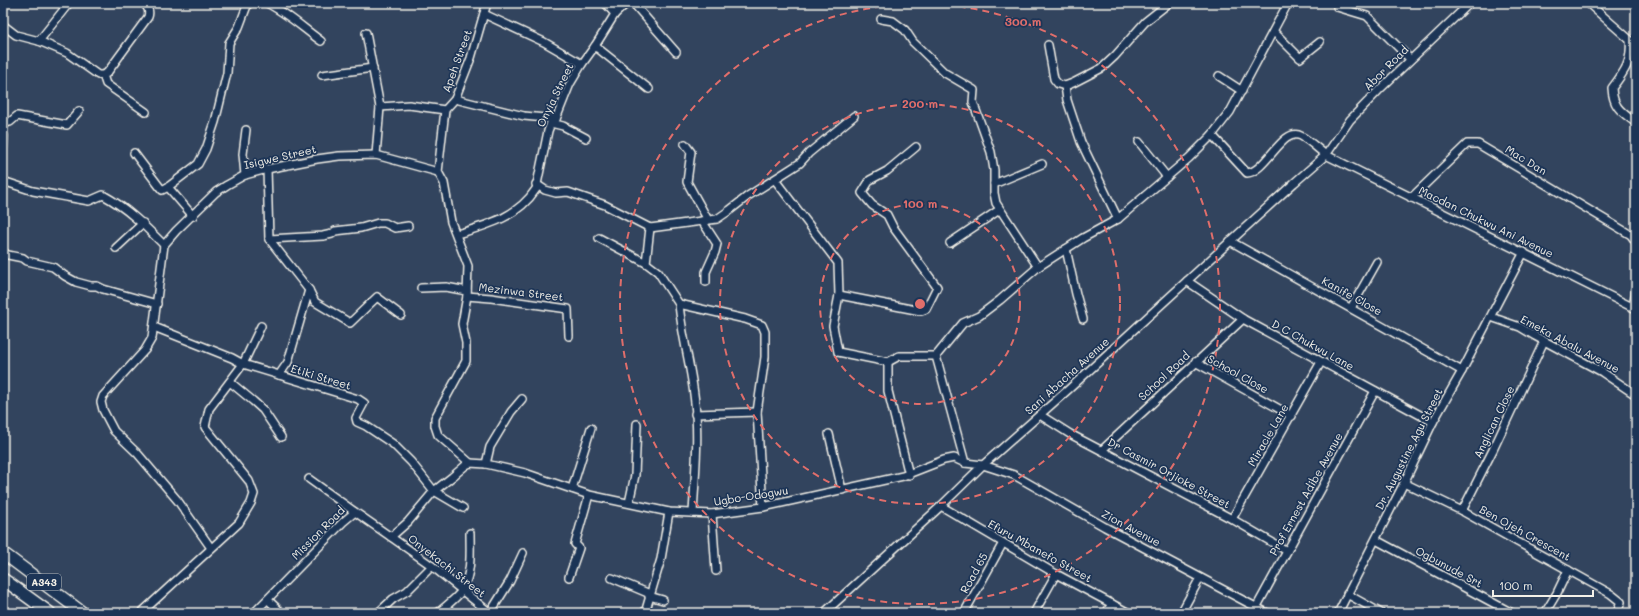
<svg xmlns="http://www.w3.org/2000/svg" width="1639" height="616" viewBox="0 0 1639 616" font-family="Mali,sans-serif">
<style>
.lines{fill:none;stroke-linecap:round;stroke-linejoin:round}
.minor-casing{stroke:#f4f1e8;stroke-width:10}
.highway-casing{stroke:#f4f1e8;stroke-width:14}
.minor{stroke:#1d3557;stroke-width:7}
.highway{stroke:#1d3557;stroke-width:11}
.ring{fill:none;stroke:#e06e6b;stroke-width:2;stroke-dasharray:7 5}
.labels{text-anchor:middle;stroke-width:3.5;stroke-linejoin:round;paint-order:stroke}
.shield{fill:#1d3557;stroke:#b4b9bc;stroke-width:1}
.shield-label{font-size:10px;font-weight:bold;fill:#f4f1e8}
.street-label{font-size:11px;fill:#f4f1e8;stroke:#1d3557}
.centre{fill:#e06e6b;stroke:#1d3557;stroke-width:2}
.ring-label{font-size:12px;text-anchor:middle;font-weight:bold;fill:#e06e6b;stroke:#1d3557;stroke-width:3.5;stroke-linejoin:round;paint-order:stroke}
</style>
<rect width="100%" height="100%" fill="#32445e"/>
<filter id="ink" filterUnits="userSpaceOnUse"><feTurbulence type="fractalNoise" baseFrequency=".025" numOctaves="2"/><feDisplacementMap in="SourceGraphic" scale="8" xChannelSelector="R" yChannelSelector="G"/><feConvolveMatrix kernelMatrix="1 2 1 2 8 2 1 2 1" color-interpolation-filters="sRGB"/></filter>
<g filter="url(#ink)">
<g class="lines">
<g class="minor-casing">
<g id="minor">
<path d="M 267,3 C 287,13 303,28 321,41"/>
<polyline points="605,3 615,14"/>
<polyline points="633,3 676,52"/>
<path d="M 1588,3 L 1630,40 C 1632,62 1625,71 1612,88 C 1613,108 1622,112 1636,123"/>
<polyline points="1337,7 1367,16 1410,59"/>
<polyline points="484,14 544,42 582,64"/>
<polyline points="881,19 893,21 905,30 913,42 945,73 974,90 973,102 991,152 994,170 994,193 996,203 1038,267"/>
<path d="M 3,25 L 16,35 L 39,41 L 67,53 L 98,75 L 103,75 L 107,73 L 148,17 C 150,11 148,8 144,3"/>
<polyline points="1274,32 1300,58 1320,42"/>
<polyline points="366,33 380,107 376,155"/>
<polyline points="39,41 69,3"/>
<polyline points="1048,45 1054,79 1058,84 1065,86 1073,83 1102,68 1115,56 1145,22 1169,3"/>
<polyline points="595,46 649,89"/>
<polyline points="103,75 106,84 146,112"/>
<polyline points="322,75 373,68"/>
<polyline points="1219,76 1242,91"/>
<polyline points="1065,86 1067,100 1081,142 1118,219"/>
<polyline points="455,99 524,116 556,119"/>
<polyline points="380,107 409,105 445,110"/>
<polyline points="551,123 563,126 586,138"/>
<polyline points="3,124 10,122 17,116 67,125 79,111"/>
<polyline points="3,134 4,136 3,150"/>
<path d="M 1212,135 L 1247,173 C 1266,172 1283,126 1301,136 C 1310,141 1318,149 1326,155 L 1636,309"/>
<polyline points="1139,142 1167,177"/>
<polyline points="685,144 691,152 687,182 708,220"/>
<polyline points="134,153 162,190 168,187 198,164 206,149 215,122 227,73 229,43 239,27 248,3"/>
<polyline points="267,169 269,239 309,290 315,302 350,323 377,297 401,315"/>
<polyline points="438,172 444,183 451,222 468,266 467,296 462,324 466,343 466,361 435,418 435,426 438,435 470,463"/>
<polyline points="438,172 445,110 455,99 471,58 487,3"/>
<polyline points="245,175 243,154 246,130"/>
<polyline points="775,180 838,263 839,295 833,326 838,352 888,362 899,356 936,356"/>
<path d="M 3,181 L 33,191 L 89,201 L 103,195 C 127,208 145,226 164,245"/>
<polyline points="536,184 545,190 556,193 568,192 588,199 605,205 650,228 717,219 730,210 748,196 800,163 809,153 854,116"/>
<polyline points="994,184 1042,164"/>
<polyline points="168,187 193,216"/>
<polyline points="1411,198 1467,144 1478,144 1631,235 1636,242"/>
<polyline points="702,221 717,244 715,252 706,272 706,282"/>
<polyline points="650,228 646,263 658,272 679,304 745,319 762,325 765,332 765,357 757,412 763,507"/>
<path d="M 457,234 C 488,225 518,217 536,189 L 548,131 L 551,123 L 556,119 L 570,84 L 582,64 L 595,46 L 615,14 L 627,3"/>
<polyline points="599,238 646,263"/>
<polyline points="269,239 323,236 332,234 335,231 361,228 378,223 385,223 395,228 408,226"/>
<polyline points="1230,241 1462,371"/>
<polyline points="950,243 999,210"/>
<polyline points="116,248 143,223"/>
<polyline points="1066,249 1076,294 1083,319"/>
<polyline points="3,252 8,255 23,258 27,261 53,267 65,276 76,282 91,286 97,286 103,289 157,304"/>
<polyline points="1187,281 1243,319 1433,422"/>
<polyline points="421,288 446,287 467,291"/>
<polyline points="839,295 921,311 926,309 937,287 893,227 887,215 872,205 862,193 870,180 887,171 916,147"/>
<polyline points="467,296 491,298 568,309 569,336"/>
<path d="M 679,304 C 682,337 692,370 695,403 C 699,439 695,476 693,513"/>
<polyline points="1633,307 1636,289"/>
<polyline points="1351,308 1377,262"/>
<polyline points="1491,317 1520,327 1535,336 1602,372 1636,395"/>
<polyline points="154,327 232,358 243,364 358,399 364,403 356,418 357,422 366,426 393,444 411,462 434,491 463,508"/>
<polyline points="888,362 888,391 909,475"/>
<polyline points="1195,362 1292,416"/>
<polyline points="279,375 288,362 309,290"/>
<polyline points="230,382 253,401 263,410 281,437"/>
<polyline points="695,414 757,412"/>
<polyline points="1040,415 1070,434 1232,519 1287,551"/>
<polyline points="829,434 842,490"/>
<polyline points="1102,450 1243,319"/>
<polyline points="965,463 936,356 963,323 979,316 1000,300 1038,267 1083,238 1118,219 1189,158 1212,135 1230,112 1288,3"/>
<polyline points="486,464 490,447 511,412 522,399"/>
<polyline points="309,479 355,512"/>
<polyline points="1404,483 1462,511 1611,594 1621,602 1617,613"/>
<polyline points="572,489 591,428"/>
<polyline points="629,503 635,475 637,424"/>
<polyline points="941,506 1056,574 1129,613"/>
<polyline points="1462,511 1493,450 1544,341"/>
<polyline points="712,514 716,571"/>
<polyline points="1232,519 1321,362"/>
<polyline points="391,537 432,566 490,613"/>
<polyline points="1376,540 1512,613"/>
<polyline points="211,548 178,501 138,454 114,431 103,410 101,402 103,396 145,350 152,338 164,245 176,231 216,192 227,185 245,175 267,169 317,159 339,156 376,155 438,172"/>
<polyline points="569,577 579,548 575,544 589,495"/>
<polyline points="612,578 650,594"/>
<polyline points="1347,594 1381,613"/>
<polyline points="649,596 663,600"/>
<polyline points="268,600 282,613"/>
<polyline points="1256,608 1375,391"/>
<polyline points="141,613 239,523 251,503 254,494 249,481 205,427 209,409 243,364 261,326"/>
<polyline points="254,613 343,522 355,512 391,537 408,522 434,491 452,477 466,465 470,463 486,464 525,473 589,495 669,512 712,514 763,507 903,476 944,460 954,458 965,463 983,465 1014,475 1105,527 1267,613"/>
<polyline points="378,613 393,599 407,591 432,566"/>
<path d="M 438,613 C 445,607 459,596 463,589 C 472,572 470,551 470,533"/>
<polyline points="490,613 510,581 523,553"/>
<polyline points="645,613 661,559 669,512"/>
<polyline points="824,613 941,506 983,465 1069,389 1294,183 1326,155 1350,120 1379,90 1470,3"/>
<polyline points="964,613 1003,543"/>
<polyline points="1034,613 1056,574"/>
<polyline points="1106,613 1112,604"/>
<polyline points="1181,613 1200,578"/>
<polyline points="1338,613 1404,483 1433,422 1462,371 1524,252"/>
<polyline points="1545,613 1557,593 1568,570"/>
</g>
</g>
<g class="highway-casing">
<g id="highway">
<polyline points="3,553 83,613"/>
<polyline points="3,579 50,613"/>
</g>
</g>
<use href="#minor" class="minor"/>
<use href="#highway" class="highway"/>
</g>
</g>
<g class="ring">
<circle cx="920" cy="304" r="100"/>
<circle cx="920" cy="304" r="200"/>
<circle cx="920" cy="304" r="300"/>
</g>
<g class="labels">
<rect class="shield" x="27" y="574" width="34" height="16" rx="3"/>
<g class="shield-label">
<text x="44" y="586">A343</text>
</g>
<g class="street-label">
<text transform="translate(457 61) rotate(-70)" y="4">Apeh Street</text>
<text transform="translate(1386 68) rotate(-45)" y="4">Abor Road</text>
<text transform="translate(555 95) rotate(-64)" y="4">Onyia Street</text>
<text transform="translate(280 157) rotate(-13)" y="4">Isigwe Street</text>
<text transform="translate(1526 160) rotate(31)" y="4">Mac Dan</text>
<text transform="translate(1486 222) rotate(26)" y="4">Macdan Chukwu Ani Avenue</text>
<text transform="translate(521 292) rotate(7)" y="4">Mezinwa Street</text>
<text transform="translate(1352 296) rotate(29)" y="4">Kanife Close</text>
<text transform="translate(1570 344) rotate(28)" y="4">Emeka Abalu Avenue</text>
<text transform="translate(1313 345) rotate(29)" y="4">D C Chukwu Lane</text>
<text transform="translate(1238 374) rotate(29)" y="4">School Close</text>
<text transform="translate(1067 376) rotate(-42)" y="4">Sani Abacha Avenue</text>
<text transform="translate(1164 376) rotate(-43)" y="4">School Road</text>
<text transform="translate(321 377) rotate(17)" y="4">Etiki Street</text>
<text transform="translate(1494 422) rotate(-64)" y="4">Anglican Close</text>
<text transform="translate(1268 435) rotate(-60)" y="4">Miracle Lane</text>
<text transform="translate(1409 449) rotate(-63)" y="4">Dr. Augustine Agu Street</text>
<text transform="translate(1169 473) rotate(28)" y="4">Dr Casmir Orjioke Street</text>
<text transform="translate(1306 494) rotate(-61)" y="4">Prof Ernest Adibe Avenue</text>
<text transform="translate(751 496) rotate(-9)" y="4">Ugbo-Odogwu</text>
<text transform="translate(1131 528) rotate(28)" y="4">Zion Avenue</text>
<text transform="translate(318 533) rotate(-45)" y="4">Mission Road</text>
<text transform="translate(1525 533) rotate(29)" y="4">Ben Ojeh Crescent</text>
<text transform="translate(1040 551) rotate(29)" y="4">Efuru Mbanefo Street</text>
<text transform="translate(447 566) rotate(38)" y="4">Onyekachi Street</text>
<text transform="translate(1449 567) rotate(28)" y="4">Ogbunude Srt</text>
<text transform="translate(974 573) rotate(-61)" y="4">Road 65</text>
</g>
</g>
<circle cx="920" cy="304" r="6" class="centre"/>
<g class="ring-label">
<text x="1023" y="26">300 m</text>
<text x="920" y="108">200 m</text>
<text x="920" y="208">100 m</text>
</g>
<rect width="1639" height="616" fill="none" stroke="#1d3557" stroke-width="16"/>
<rect x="8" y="8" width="1623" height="600" fill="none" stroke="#f4f1e8" stroke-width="1.5" filter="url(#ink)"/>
<path d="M1493 590v6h100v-6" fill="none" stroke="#f4f1e8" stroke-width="2"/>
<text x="1499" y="590" font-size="12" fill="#f4f1e8" stroke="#1d3557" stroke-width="3" paint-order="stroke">100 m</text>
</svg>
